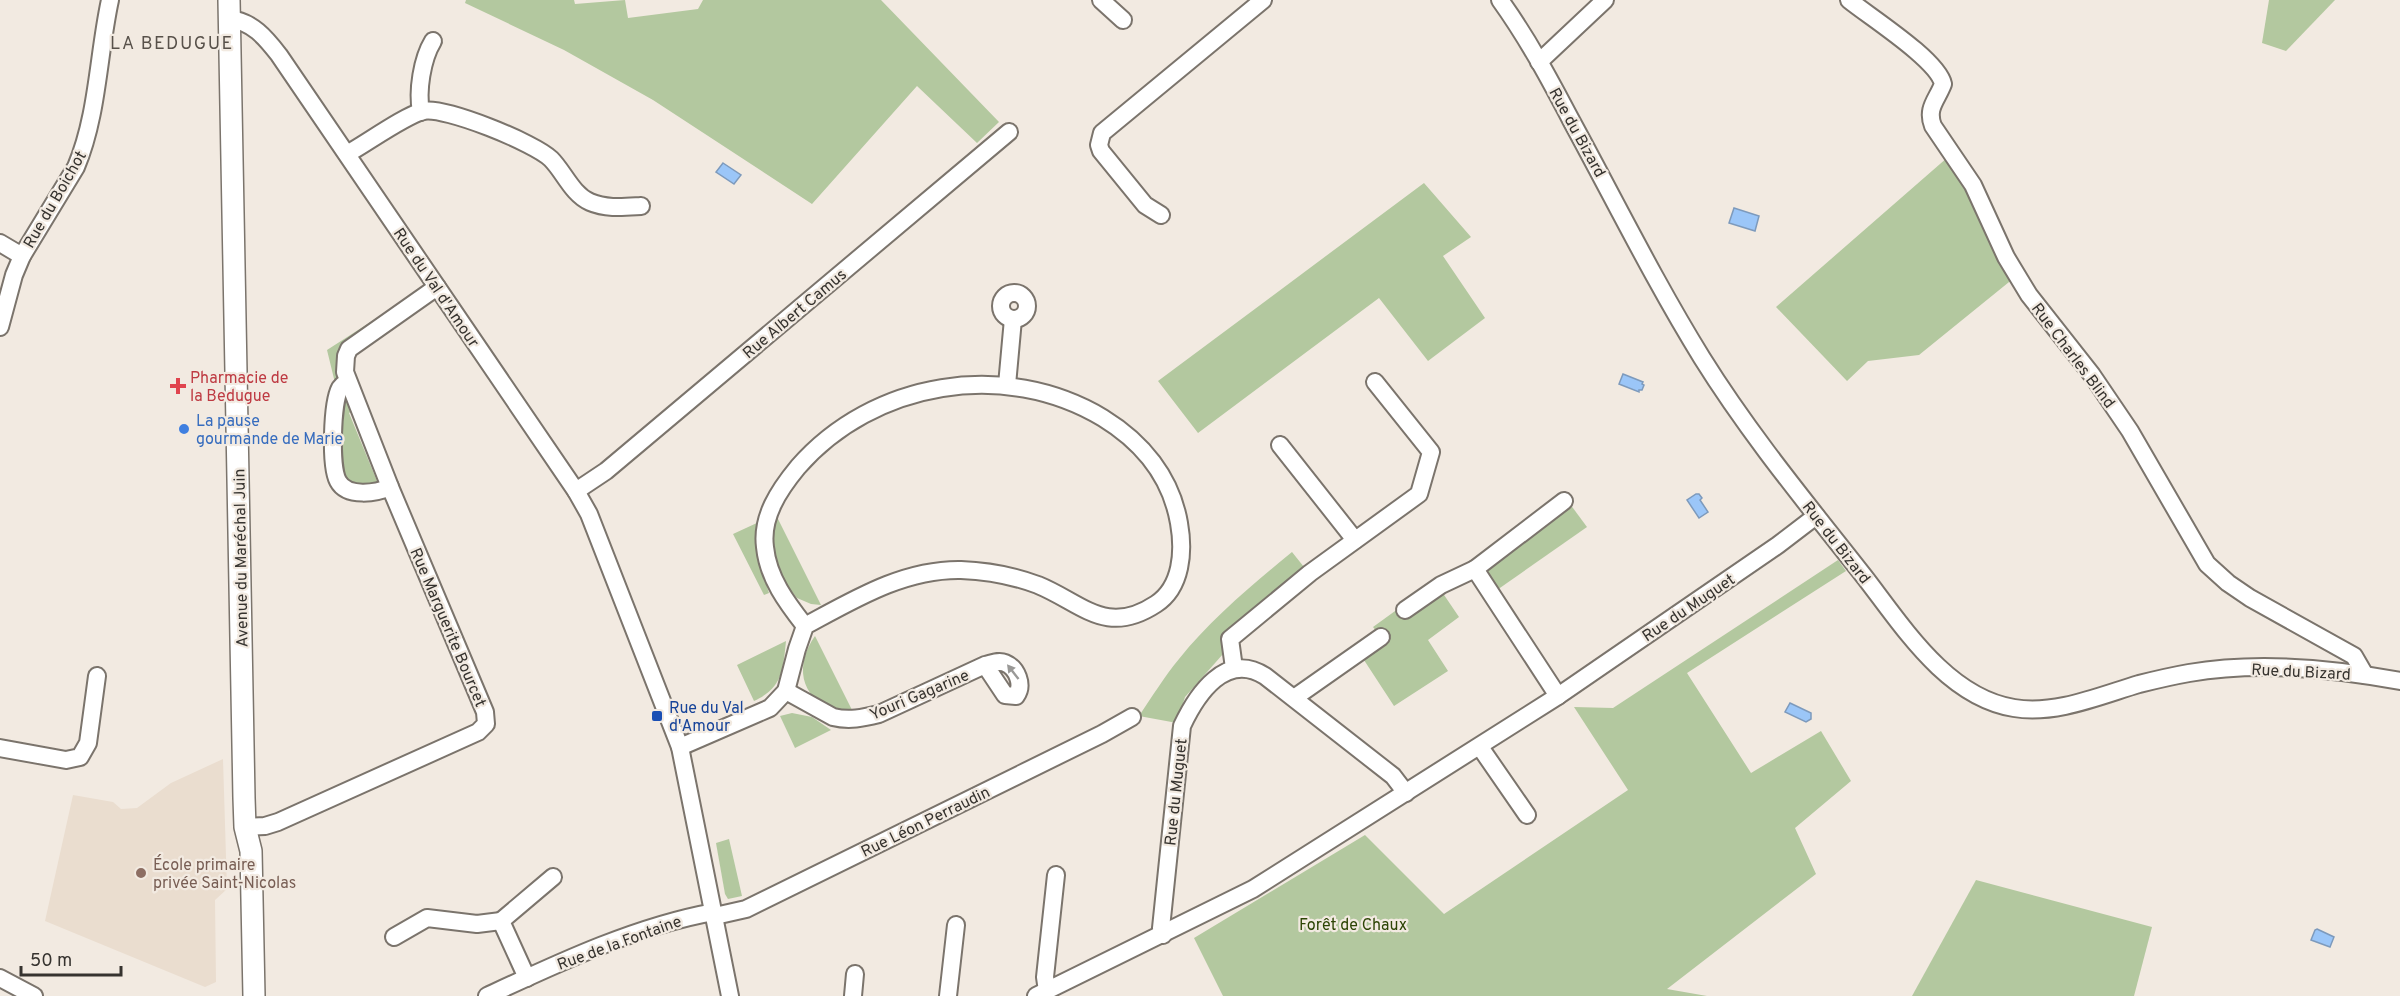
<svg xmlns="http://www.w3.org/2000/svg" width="2400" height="996" viewBox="0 0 2400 996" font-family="Overpass,sans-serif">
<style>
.built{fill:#eaddcf}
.green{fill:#b3c89f}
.water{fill:#9bc6f8;stroke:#7d9abc;stroke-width:1.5}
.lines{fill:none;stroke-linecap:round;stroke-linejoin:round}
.minor-casing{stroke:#7b746c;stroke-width:20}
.major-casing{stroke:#7b746c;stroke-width:24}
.minor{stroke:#fff;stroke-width:16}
.major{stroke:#fff;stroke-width:21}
.oneway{fill:#9a9997}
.health-dot{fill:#e0444e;stroke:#f2eae1;stroke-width:2}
.shop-dot{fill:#3f7fe0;stroke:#f2eae1;stroke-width:2}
.transit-dot{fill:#1a4fb4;stroke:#f2eae1;stroke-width:2}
.education-dot{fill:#8d6e63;stroke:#f2eae1;stroke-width:2}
.labels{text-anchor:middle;stroke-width:4.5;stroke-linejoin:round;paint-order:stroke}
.street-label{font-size:16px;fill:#36332f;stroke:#f2eae1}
.health-label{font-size:16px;fill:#be3a42;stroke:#f2eae1;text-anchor:start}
.shop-label{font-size:16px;fill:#366cbe;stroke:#f2eae1;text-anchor:start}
.transit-label{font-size:16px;fill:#164399;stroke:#f2eae1;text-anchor:start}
.education-label{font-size:16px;fill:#785e54;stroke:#f2eae1;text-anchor:start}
.park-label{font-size:16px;fill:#2d4505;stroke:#f2eae1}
.neighbourhood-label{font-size:18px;letter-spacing:1.5px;fill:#58514a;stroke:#f2eae1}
</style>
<rect width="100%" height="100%" fill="#f2eae1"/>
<polygon class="built" points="223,759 227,889 215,900 216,982 205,987 45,921 73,795 113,802 121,809 137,808 171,783"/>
<g class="green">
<polygon points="466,0 574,0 575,4 625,0 628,18 698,9 703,0 881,0 999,122 977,143 917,86 812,204 653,100 564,50 465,3"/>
<polygon points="2269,0 2335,0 2286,51 2262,43"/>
<polygon points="1948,157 2014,278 1919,355 1868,361 1847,381 1776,307"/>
<polygon points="1424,183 1471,237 1443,256 1485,318 1428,361 1379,298 1198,433 1158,381"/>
<polygon points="414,294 350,340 339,372 336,387 327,350"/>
<polygon points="345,391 354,410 349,413 377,481 383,479 382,482 369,490 343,479 338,413"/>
<polygon points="1570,504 1587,527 1497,590 1488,574 1487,569"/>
<polygon points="776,515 821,605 811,604 797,598 781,578 770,540"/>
<path d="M 759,522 C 758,535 756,548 758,561 C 761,572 766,583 769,593 L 764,595 L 733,534 Z"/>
<path d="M 1292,552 L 1304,567 L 1222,634 L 1223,654 L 1185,697 L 1177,723 L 1139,716 C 1152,697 1164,677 1179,659 C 1211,619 1252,585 1292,552 Z"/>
<polygon points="1838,560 1846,571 1687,673 1751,773 1821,731 1851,781 1795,828 1816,874 1667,989 1707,996 1223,996 1194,938 1365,835 1444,914 1628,790 1574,707 1613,708"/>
<polygon points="1440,589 1459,617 1428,640 1448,671 1394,706 1362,657 1384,641 1373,627 1402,606"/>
<path d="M 815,636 L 853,712 C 847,712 839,712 834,710 C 799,697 795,664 815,636 Z"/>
<path d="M 786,641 C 783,669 783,688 754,701 L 737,665 Z"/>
<polygon points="792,713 812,717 831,730 795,748 780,716"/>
<polygon points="729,839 742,896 728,899 725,894 716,843"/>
<polygon points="1976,880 2152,927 2134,996 1912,996"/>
</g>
<g class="water">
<polygon points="723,163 741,175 734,184 716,172"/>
<polygon points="1734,208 1759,216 1755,231 1729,223"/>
<polygon points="1623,374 1643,382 1642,384 1644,385 1642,390 1639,390 1639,392 1619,384"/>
<polygon points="1696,494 1699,494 1702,498 1700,500 1708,512 1699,518 1687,500"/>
<polygon points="1790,703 1811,713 1811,719 1806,722 1785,712"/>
<polygon points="2317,929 2334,937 2330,947 2311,940 2315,930"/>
</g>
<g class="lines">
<g class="minor-casing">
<g id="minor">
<polyline points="1101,0 1123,20"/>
<path d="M 1500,0 C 1528,39 1550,80 1572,122 C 1615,201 1655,282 1702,358 C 1750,435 1808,505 1863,575 C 1902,625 1946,697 2014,708 C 2055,715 2099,696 2139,684 C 2155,680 2172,676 2189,673 C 2258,661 2331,668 2400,681"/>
<path d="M 1849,0 C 1870,17 1938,60 1943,84 C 1937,100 1926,108 1933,126 L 1973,185 L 2006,257 L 2029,295 L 2092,375 L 2130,431 L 2207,564 L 2228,583 L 2250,598 L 2354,656 L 2365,675"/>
<path d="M 229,19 C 252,21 266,38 279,55 L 576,491 L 589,514 L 680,747 L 730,996"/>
<polyline points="1539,62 1605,0"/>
<path d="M 421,112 C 417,91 422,59 433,41"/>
<path d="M 347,154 C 367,143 404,116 423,111 C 444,106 535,143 551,159 C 564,172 572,194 590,202 C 606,209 624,207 641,206"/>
<polyline points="1161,215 1145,205 1101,151 1099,145 1102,133 1263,0"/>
<polyline points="0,243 22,256"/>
<circle cx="1014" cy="306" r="13"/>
<path d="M 0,327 L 14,275 L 22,256 L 76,167 C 98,115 98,55 110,0"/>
<path d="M 347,382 C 344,384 343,384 340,388 C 332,403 330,466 338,481 C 347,498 377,493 390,487"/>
<polyline points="1007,385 1013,319"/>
<polyline points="1280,445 1355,540"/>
<polyline points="576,491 606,471 1009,132"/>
<polyline points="1405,610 1441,585 1475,569"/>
<polyline points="1234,668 1230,639 1310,573 1419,494 1431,452 1375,382"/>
<path d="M 786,691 L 833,717 C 849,721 863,718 879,714 L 985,665 C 991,664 998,660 1005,663 C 1017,668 1024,685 1016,696 L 1005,695 L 985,665"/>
<polyline points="1558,696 1475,569 1564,501"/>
<polyline points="1294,698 1381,637"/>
<path d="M 680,747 L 770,708 L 786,691 L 797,649 L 805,626 C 787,603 768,578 765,547 C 761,517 779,490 798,467 C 873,381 1005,359 1103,418 C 1142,442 1171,477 1179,523 C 1184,551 1182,587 1156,604 C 1106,637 1082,603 1038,585 C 1014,576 987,571 961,570 C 904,569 855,599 805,626"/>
<polyline points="1480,747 1527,815"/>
<polyline points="0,748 66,760 80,757 88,743 97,676"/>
<polyline points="245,827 265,826 278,822 478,732 486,724 485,712 390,487 345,372 346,356 349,349 437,287"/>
<polyline points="715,916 746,909 1102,734 1132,717"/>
<path d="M 1163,935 L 1161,928 L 1182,726 C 1197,694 1226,651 1265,676 L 1393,776 L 1406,793"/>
<polyline points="394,937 427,918 477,924 501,921"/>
<polyline points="0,978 34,996"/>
<polyline points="527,978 501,921 553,877"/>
<polyline points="1047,991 1045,977 1056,875"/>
<path d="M 487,996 C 558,963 636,926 714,912"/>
<polyline points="853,996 855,974"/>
<polyline points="948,996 956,925"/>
<polyline points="1036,996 1253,889 1558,696 1778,545 1816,516"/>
</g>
</g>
<g class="major-casing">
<polyline id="major" points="229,0 244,798 245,827 251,851 254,996"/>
</g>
<use href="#minor" class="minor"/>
<use href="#major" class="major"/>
</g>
<defs><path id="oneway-solid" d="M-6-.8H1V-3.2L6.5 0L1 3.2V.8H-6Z" transform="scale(1.5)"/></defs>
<use class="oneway" href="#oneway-solid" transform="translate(1013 672) rotate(-128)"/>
<path class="health-dot" d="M175 377h6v6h6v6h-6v6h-6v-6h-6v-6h6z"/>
<circle class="shop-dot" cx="184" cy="429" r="6"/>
<rect class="transit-dot" x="651" y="710" width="12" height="12" rx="3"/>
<circle class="education-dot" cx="141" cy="873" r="6"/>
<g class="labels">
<g class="street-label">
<text transform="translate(1578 132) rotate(61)" y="6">Rue du Bizard</text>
<text transform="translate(54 199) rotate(-60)" y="6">Rue du Boichot</text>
<text transform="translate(437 287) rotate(56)" y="6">Rue du Val d'Amour</text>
<text transform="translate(794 313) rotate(-40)" y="6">Rue Albert Camus</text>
<text transform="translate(2074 355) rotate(53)" y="6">Rue Charles Blind</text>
<text transform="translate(1837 542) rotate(52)" y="6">Rue du Bizard</text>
<text transform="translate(240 558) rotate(-91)" y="6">Avenue du Maréchal Juin</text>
<text transform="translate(1688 607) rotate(-34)" y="6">Rue du Muguet</text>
<text transform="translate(449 627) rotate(67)" y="6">Rue Marguerite Bourcet</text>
<text transform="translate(2301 671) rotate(3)" y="6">Rue du Bizard</text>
<text transform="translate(919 694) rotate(-23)" y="6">Youri Gagarine</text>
<text transform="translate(1175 792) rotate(-84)" y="6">Rue du Muguet</text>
<text transform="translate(925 821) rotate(-26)" y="6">Rue Léon Perraudin</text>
<text transform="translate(619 942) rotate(-20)" y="6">Rue de la Fontaine</text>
</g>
<g class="health-label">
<text x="190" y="383">Pharmacie de<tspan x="190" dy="18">la Bedugue</tspan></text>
</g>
<g class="shop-label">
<text x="196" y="426">La pause<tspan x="196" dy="18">gourmande de Marie</tspan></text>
</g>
<g class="transit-label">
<text x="669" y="713">Rue du Val<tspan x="669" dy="18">d'Amour</tspan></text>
</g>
<g class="education-label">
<text x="153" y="870">École primaire<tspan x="153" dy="18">privée Saint-Nicolas</tspan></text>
</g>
<g class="park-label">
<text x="1353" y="930">Forêt de Chaux</text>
</g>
<g class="neighbourhood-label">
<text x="172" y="49">LA BEDUGUE</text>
</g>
</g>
<path d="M21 966v9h100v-9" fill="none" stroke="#36332f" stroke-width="3"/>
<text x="30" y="966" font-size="18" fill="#36332f" stroke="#f2eae1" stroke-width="4.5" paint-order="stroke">50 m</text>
</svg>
